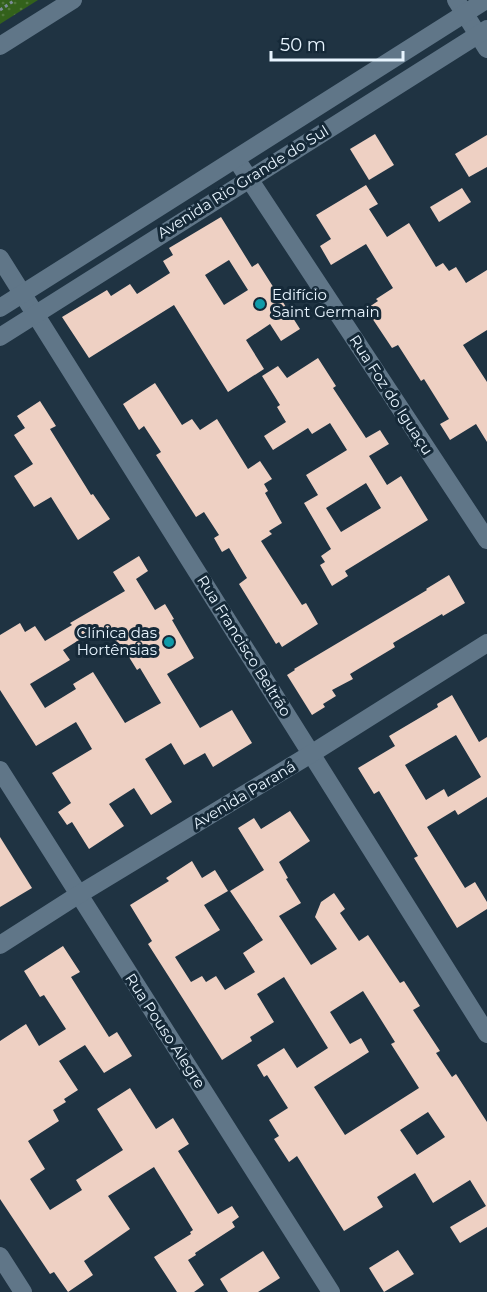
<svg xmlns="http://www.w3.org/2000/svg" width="487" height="1292" viewBox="0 0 487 1292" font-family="Montserrat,sans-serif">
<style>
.grass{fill:url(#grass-dots)}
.building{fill:#eed0c3;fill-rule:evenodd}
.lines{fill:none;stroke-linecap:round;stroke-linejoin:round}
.path{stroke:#7c8d99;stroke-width:3;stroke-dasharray:3 3;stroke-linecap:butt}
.minor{stroke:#607688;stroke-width:18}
.tertiary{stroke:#607688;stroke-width:18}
.culture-dot{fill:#0f9aa8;stroke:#152938;stroke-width:2}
.labels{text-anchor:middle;stroke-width:6;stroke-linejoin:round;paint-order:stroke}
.street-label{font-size:15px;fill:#e8f5ff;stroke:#152938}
.poi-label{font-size:15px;fill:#e8f5ff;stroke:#152938;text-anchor:start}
</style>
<defs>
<pattern id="grass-dots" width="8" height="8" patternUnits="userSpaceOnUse" patternTransform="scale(1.5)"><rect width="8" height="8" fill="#33611b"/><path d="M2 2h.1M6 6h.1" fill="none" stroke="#51783d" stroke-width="1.8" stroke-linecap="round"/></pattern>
</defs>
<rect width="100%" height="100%" fill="#1f3342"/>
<polygon class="grass" points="0,0 38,0 0,24"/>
<g class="building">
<polygon points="375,134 394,165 369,180 350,149"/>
<polygon points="487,135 487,167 469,177 455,154"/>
<polygon points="366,185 378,204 369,209 387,237 409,223 436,267 443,263 449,271 456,267 466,283 487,270 487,330 463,345 487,382 487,442 476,424 450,440 440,424 449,419 424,379 421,381 398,345 392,348 366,309 378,301 376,299 393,288 366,244 331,265 320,246 331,239 316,215"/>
<polygon points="462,188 471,202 439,222 430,207"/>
<path d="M 221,217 L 252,267 L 258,263 L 300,329 L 281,341 L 270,324 L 246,340 L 264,369 L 228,392 L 174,305 L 89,358 L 62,317 L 107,290 L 111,296 L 130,284 L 137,294 L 170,273 L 163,261 L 173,255 L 169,248 ZM 229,260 L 248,290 L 224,305 L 205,275 Z"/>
<path d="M 318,358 L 336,386 L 333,388 L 366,438 L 380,430 L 389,444 L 369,456 L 387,485 L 401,476 L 428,520 L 345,571 L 348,576 L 332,586 L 320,565 L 325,562 L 321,556 L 331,549 L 304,503 L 318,495 L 306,475 L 347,450 L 330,423 L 312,434 L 308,428 L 273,450 L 264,436 L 286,422 L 277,407 L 280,405 L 262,376 L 278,366 L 287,378 ZM 366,483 L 381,508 L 341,532 L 326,508 Z"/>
<polygon points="155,383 182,425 192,419 200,430 217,419 248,469 260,461 272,479 264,484 268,491 265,493 282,523 269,531 272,534 261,541 302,605 306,603 318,624 282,647 279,642 276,644 239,584 247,578 229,548 222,552 214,538 219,535 204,512 196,517 156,455 161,452 144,426 139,430 123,404"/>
<polygon points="40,401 56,426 50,429 91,495 93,494 110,519 78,540 51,497 34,507 14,476 33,464 14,435 25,428 17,416"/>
<path d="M 139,556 L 148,571 L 136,579 L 155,610 L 165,604 L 174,619 L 172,620 L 194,658 L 167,674 L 200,728 L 232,710 L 252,743 L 213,767 L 205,753 L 184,765 L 171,743 L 145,759 L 172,802 L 151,815 L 134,788 L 109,804 L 124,826 L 89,849 L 72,822 L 67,825 L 58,812 L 71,803 L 52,773 L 92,749 L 76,722 L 36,746 L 0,690 L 0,635 L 20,623 L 25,632 L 35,626 L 45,641 L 72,625 L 70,623 L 125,591 L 113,572 ZM 107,628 L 122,651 L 124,649 L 137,670 L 140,668 L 161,703 L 125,723 L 93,672 L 73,684 L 76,689 L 45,708 L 30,684 L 70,660 L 63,650 L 95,630 L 97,634 Z"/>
<polygon points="449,575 465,603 443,616 442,614 393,643 395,647 350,674 353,679 332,690 336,696 323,704 325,707 312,715 287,675 295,670 294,669 427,590 426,589"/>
<path d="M 452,695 L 479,742 L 487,737 L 487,797 L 458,815 L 455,810 L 427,827 L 465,888 L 475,882 L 487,902 L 487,909 L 457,928 L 414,858 L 418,856 L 379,791 L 374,794 L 358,768 L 395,746 L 389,736 L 438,707 L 437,704 ZM 456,735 L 481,777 L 448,797 L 444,789 L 426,800 L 405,765 Z"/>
<path d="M 290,811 L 310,841 L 279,862 L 288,878 L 286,879 L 301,903 L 279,916 L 311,965 L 337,949 L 315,917 L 321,902 L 334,893 L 345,909 L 340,913 L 359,941 L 368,935 L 400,983 L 404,981 L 420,1006 L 413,1010 L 440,1051 L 436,1053 L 452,1077 L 456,1074 L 487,1122 L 487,1227 L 460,1243 L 450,1227 L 486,1206 L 470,1180 L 433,1203 L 415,1173 L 377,1197 L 383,1207 L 344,1231 L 297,1156 L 289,1162 L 274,1139 L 279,1136 L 269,1120 L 288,1108 L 267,1075 L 264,1077 L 257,1065 L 284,1048 L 297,1068 L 328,1048 L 284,977 L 257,994 L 274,1022 L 250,1037 L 252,1041 L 222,1060 L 148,944 L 152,941 L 130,905 L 169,881 L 166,878 L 192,861 L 202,878 L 215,870 L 228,891 L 204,905 L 220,930 L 175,957 L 191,982 L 202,976 L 206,982 L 216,976 L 225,990 L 255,972 L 243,953 L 263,940 L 230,891 L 264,870 L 238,828 L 254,818 L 261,829 ZM 363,991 L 395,1042 L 391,1044 L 419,1088 L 345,1135 L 314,1087 L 369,1052 L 361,1038 L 350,1044 L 330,1012 ZM 428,1112 L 445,1137 L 417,1155 L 400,1130 Z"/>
<polygon points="0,837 32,888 0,907"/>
<polygon points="63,946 80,972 71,977 109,1037 117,1032 132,1056 104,1073 85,1045 59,1061 78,1090 64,1099 66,1102 53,1110 59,1121 28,1141 45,1169 30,1179 50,1210 82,1190 76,1180 123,1150 97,1109 130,1088 156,1129 173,1118 189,1144 178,1151 218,1214 232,1206 239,1217 232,1222 235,1227 195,1253 196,1255 188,1260 204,1285 194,1292 177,1292 154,1257 191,1234 190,1232 193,1230 154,1167 108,1196 130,1229 84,1261 93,1275 68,1292 54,1272 50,1274 0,1199 0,1041 26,1024 39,1046 66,1029 44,995 40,997 24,971"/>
<polygon points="398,1250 414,1274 384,1292 369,1268"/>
<polygon points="263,1251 280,1278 258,1292 228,1292 220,1279"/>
</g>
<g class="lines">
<polyline class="path" points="0,10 15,0"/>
<g class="minor">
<polyline points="456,0 487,49"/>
<polyline points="236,159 487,540"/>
<polyline points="0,258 487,1034"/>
<polyline points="0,770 331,1292"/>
</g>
<g class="tertiary">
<polyline points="0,46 73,0"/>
<polyline points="0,308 486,0"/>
<polyline points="0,337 487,29"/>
<polyline points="0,945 78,895 311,754 487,643"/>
<polyline points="0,1256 23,1292"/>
</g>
</g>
<g class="culture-dot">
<circle cx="260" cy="304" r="6"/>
<circle cx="169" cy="642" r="6"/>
</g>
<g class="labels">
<g class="street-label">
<text transform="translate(243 182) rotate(-32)" y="5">Avenida Rio Grande do Sul</text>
<text transform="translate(391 395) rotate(57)" y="5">Rua Foz do Iguaçu</text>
<text transform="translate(244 646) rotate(58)" y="5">Rua Francisco Beltrão</text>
<text transform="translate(244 795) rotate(-31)" y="5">Avenida Paraná</text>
<text transform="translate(165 1031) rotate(57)" y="5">Rua Pouso Alegre</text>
</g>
<g class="poi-label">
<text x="272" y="300">Edifício<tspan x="272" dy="17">Saint Germain</tspan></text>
<text x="157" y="638" text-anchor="end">Clínica das<tspan x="157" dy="17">Hortênsias</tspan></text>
</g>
</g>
<path d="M271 51v9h132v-9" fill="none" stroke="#e8f5ff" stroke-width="3"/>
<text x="280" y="51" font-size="18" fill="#e8f5ff" stroke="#152938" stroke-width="4.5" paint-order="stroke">50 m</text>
</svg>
